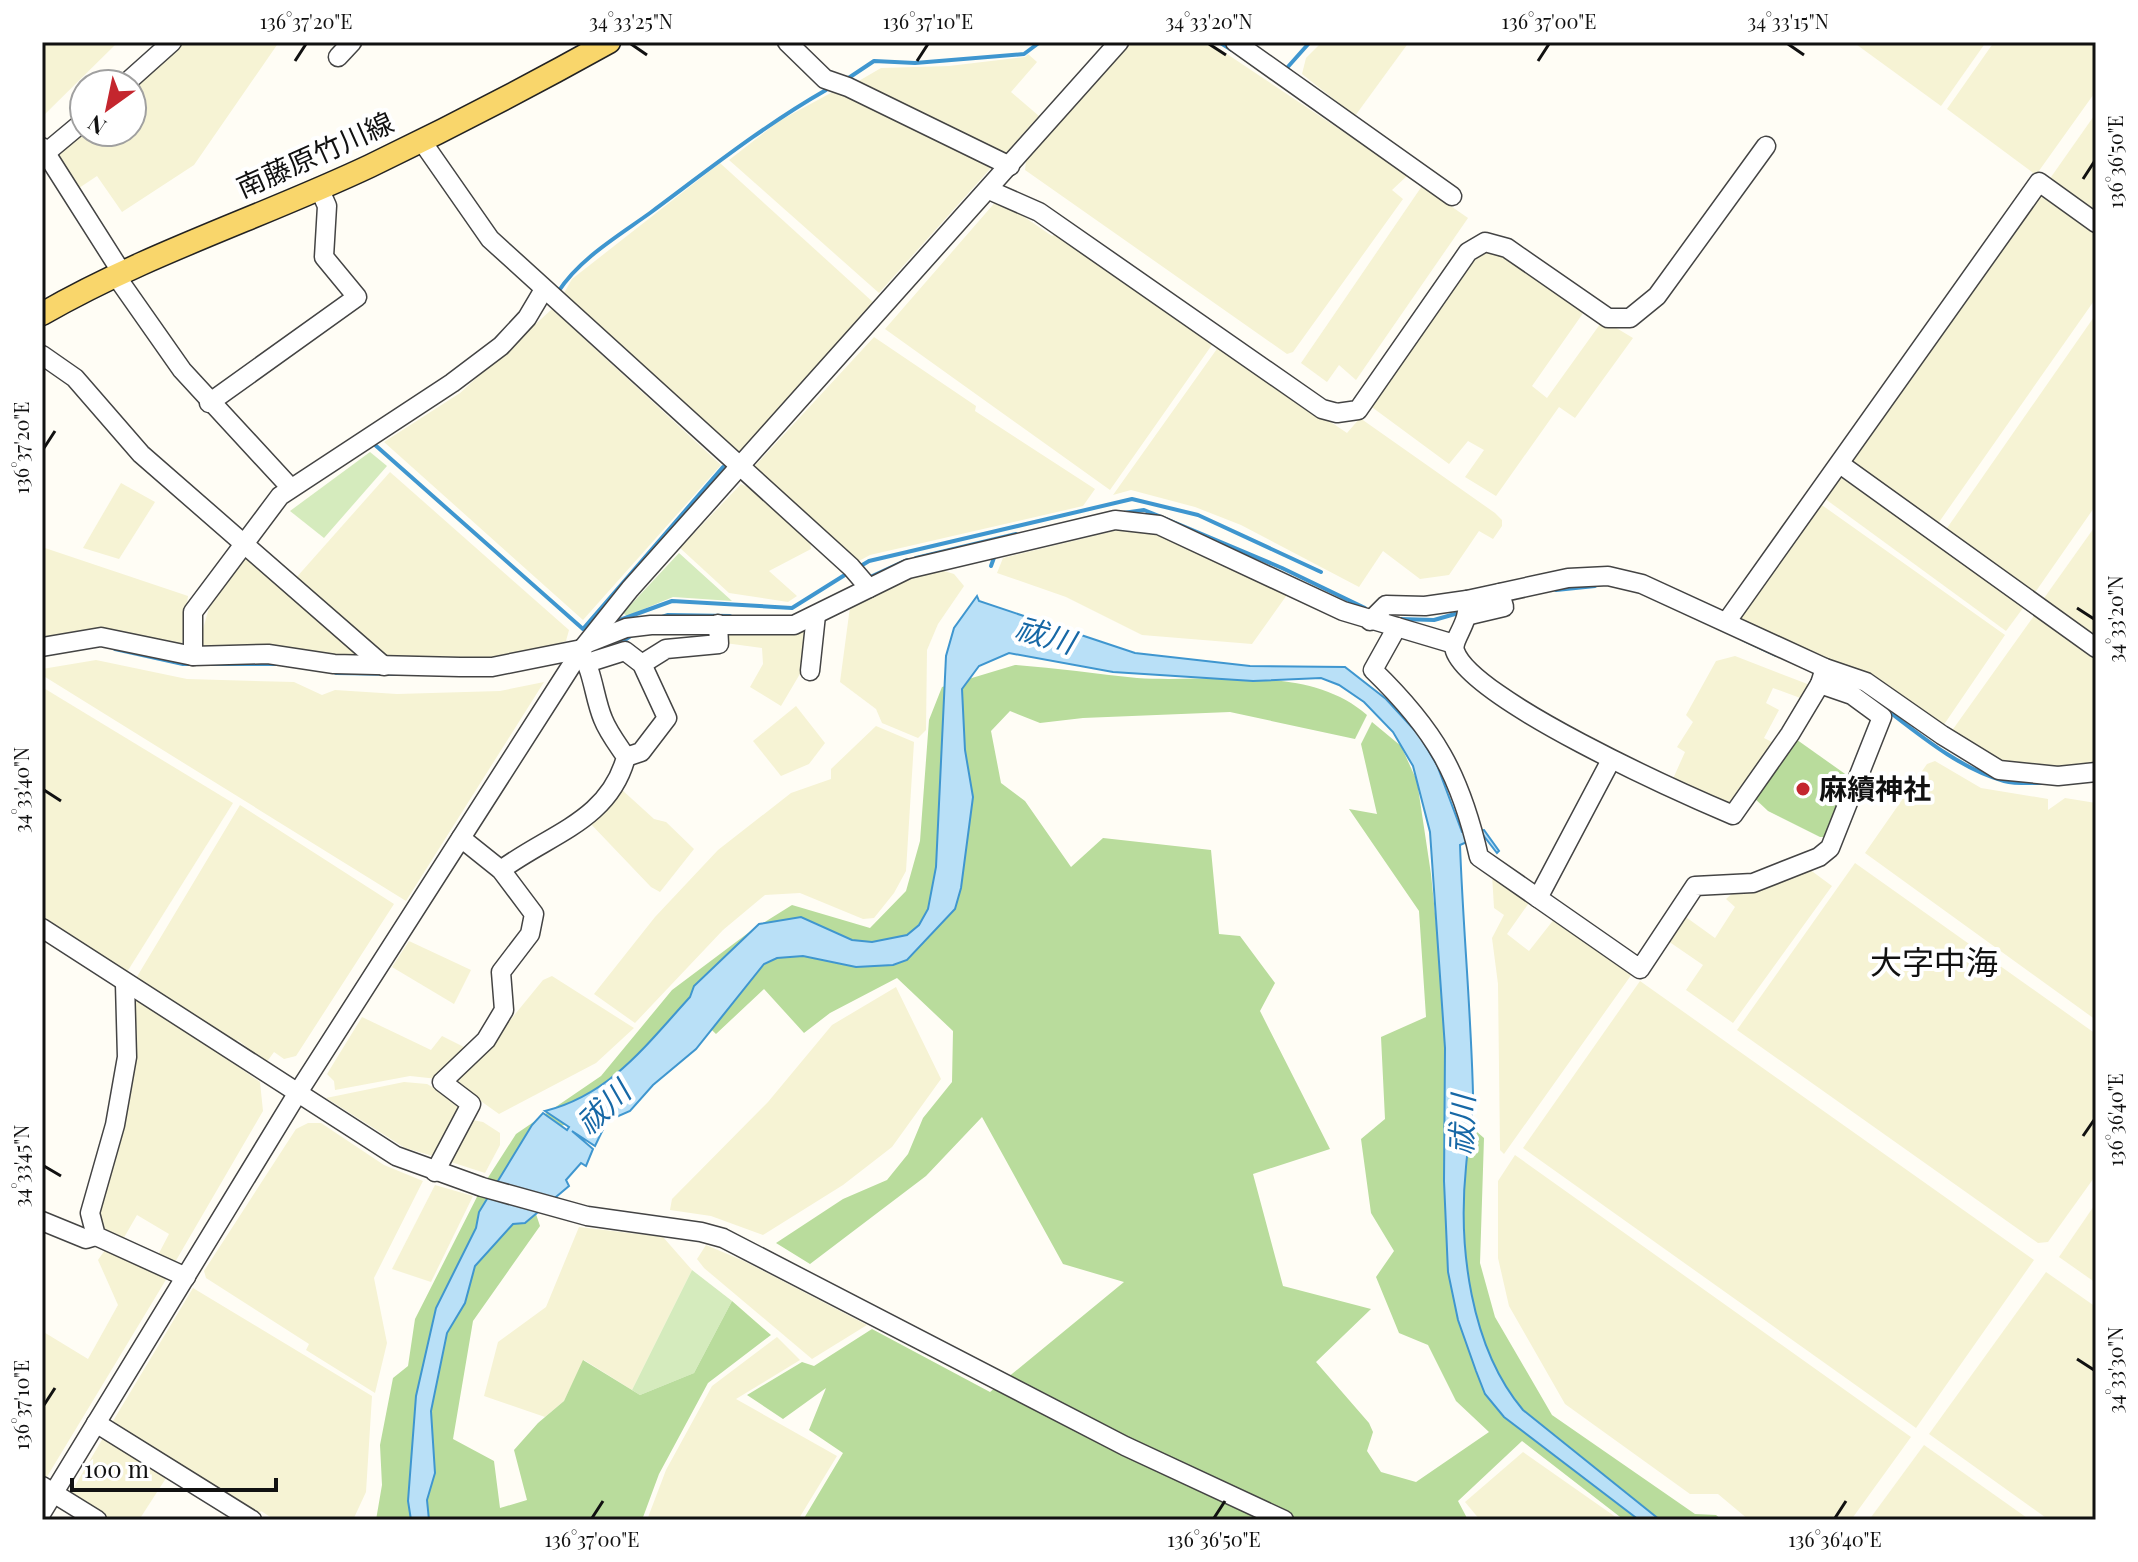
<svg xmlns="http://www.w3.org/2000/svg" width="2138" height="1562" viewBox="0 0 2138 1562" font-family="'Playfair Display','Noto Sans JP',serif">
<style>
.farmland{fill:#f6f3d4}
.green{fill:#d5ebbd}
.forest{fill:#b9dc9c}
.water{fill:#b9e0f7;stroke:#3f96cf;stroke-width:2}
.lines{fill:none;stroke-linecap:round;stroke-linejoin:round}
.stream{stroke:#3f96cf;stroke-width:4}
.minor-casing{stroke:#444;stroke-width:21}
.major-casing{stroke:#222;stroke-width:25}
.minor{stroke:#fff;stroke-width:18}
.major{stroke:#f9d66b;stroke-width:22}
.ticks{fill:none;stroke:#111;stroke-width:3}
.poi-dot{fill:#c4262e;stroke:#fff;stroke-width:3}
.labels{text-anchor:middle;stroke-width:8;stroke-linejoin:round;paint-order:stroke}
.street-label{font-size:28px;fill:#111;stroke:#fff}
.poi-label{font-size:28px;font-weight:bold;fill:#111;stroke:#fff;text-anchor:start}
.water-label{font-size:30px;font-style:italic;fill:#1768a6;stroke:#fff}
.quarter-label{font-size:32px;fill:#111;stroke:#fff}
.neatline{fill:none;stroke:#111;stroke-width:3}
.ticks-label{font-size:20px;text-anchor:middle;fill:#111}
</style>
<rect width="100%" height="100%" fill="#fffdf5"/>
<g class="farmland">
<polygon points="42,42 118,42 42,117"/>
<polygon points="179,42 279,42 194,165 122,212 97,176 76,190 55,156 84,132 132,132 132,84"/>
<polygon points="1130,42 1209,42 1408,175 1392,190 1403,199 1293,352 1287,354 1025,170 1026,161"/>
<polygon points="1322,42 1409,42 1355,116 1302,74 1306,58"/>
<polygon points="1853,42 1986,42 1941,106"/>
<polygon points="1994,42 2096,42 2096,91 2036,175 1947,109"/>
<polygon points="1028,54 1037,62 1011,92 1039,116 1006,153 857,82 881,68 949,66 1025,57"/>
<polygon points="840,88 988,163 990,169 879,293 729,160 779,121"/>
<polygon points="2096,113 2096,213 2049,180"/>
<polygon points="720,163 874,303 740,453 564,293 572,279"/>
<polygon points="1422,186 1468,218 1356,380 1339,365 1327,382 1301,363"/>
<polygon points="2039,191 2096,232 2096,298 1937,525 1850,463"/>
<polygon points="998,199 1052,236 1057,233 1214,342 1110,490 885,329"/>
<polygon points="1490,248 1503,251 1586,309 1532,386 1547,398 1603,320 1633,338 1575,418 1559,407 1496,496 1465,477 1484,450 1468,441 1449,464 1369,405 1460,272"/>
<polygon points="552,309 721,465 583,620 384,442 460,393"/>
<polygon points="2096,314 2096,505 2034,594 1945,531"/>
<polygon points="874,337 976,406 975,411 1095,489 1083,506 870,555 857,562 753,468"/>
<polygon points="1219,346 1347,433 1360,418 1495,513 1502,520 1502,526 1493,539 1479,531 1449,575 1420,579 1383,551 1359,587 1241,525 1195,507 1131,490 1113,495"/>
<polygon points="390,472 569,630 566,641 518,656 480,661 384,658 295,579"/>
<polygon points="1840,475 2026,604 2006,631 1824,498"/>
<polygon points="121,483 155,502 119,559 83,548"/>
<polygon points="741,484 750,488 810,541 811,549 769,571 797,596 788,602 729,593 680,548"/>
<polygon points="1819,503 2005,635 1943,726 1869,675 1742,623 1740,616"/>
<polygon points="2096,525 2096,639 2042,601"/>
<polygon points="1122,529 1152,533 1289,592 1252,644 1142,635 1066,597 997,573 1003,558"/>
<polygon points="42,547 188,596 182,646 42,639"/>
<polygon points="246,554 359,654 358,659 206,650 199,643 209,608"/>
<polygon points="941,570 954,574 964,586 938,624 927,650 926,730 918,738 882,723 876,709 840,682 850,607 878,590 883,592 913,576"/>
<polygon points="2036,613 2096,656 2096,764 2062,767 2005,763 1951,732"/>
<polygon points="724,630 808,632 807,662 781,706 750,687 763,664 762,648 725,643"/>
<polygon points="1735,656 1810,685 1803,699 1773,688 1766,703 1779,710 1764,738 1776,744 1729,807 1672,781 1685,752 1677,747 1693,722 1686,715 1716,661"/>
<polygon points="96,660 187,679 294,682 322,695 335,690 397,694 500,691 544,682 406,901 42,675 42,669"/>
<polygon points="42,687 233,803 127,972 42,917"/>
<polygon points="796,706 825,743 809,764 781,776 753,741"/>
<polygon points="876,726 914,742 906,871 894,893 874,918 863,919 800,893 765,895 723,930 635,1023 594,994 655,917 718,850 791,793 831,779 831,769"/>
<polygon points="1935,761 1981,788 2048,799 2048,810 2065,798 2096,803 2096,1020 1865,853 1927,764"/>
<polygon points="621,789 654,819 666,822 694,849 660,892 651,887 588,821"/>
<polygon points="240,805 394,904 296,1056 284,1059 274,1052 266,1063 238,1040 234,1043 135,980"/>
<polygon points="1855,863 2096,1034 2096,1175 2048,1242 2038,1243 1737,1030"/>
<polygon points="1809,869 1832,886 1733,1023 1686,990 1703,965 1668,941 1683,915 1715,938 1735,907 1726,899 1736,890"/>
<polygon points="1492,874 1531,900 1507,934 1529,951 1555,918 1632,974 1504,1154 1500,1150 1498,984 1492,938 1504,915 1494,908"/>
<polygon points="409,941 471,970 454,1004 392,967"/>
<polygon points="552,976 634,1028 596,1063 499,1114 457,1084 456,1077 498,1035 543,980"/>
<polygon points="1640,981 2034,1260 1916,1428 1523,1148"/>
<polygon points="896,987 941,1079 892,1147 843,1185 763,1235 711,1216 670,1210 672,1199 768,1102 832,1025"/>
<polygon points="134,994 260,1082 263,1111 174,1264 157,1257 169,1234 137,1215 122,1241 103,1232 96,1210"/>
<polygon points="362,1017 431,1050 442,1036 468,1049 438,1079 410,1076 335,1090 334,1081 327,1074"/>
<polygon points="404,1082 427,1084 460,1103 433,1156 405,1148 326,1098"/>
<polygon points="472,1120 483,1122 500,1133 500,1145 485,1173 451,1162"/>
<polygon points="308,1123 321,1123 384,1165 423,1181 374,1278 387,1343 375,1393 306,1350 309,1344 206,1278 204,1271 296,1129"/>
<polygon points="1515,1155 1911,1437 1851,1520 1749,1520 1718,1494 1690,1494 1565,1404 1509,1306 1498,1258 1498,1181"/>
<polygon points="435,1185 473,1196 431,1282 392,1269"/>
<polygon points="2096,1203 2096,1283 2059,1257"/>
<polygon points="579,1227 663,1237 692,1270 632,1390 584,1360 564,1401 545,1417 484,1396 498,1342 546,1307"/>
<polygon points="706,1245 744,1261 867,1325 812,1359 704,1268 697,1259"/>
<polygon points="105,1250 167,1278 45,1480 42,1331 88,1359 118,1305 98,1260"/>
<polygon points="2046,1272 2096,1307 2096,1520 2049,1520 1929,1434"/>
<polygon points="193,1288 372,1396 366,1492 353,1520 275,1520 261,1511 256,1517 115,1426 113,1421"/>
<polygon points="777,1337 800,1360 736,1399 837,1456 798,1520 647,1520 666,1470 712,1386"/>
<polygon points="107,1437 168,1475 139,1520 106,1520 69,1496 103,1438"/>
<polygon points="1924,1445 2030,1520 1869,1520"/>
<polygon points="1523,1452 1620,1520 1480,1520 1465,1502"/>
</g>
<g class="green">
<polygon points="370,452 387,466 324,538 290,511"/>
<polygon points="679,553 732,601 673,597 627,616 623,613"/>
<polygon points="692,1270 732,1301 694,1373 640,1395 632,1390"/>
</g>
<g class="forest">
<path d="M 1015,665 C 1056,668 1096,674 1137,678 C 1211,683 1308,663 1367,715 L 1355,739 L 1230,712 L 1083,718 L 1040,723 L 1010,711 L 991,731 L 1001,783 L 1025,801 L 1071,867 L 1103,838 L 1211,850 L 1219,934 L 1240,936 L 1275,983 L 1260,1011 L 1330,1149 L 1253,1174 L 1283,1286 L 1371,1309 L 1316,1362 L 1369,1423 L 1373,1432 L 1367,1451 L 1381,1472 L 1416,1482 L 1489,1432 L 1456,1401 L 1428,1345 L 1399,1333 L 1376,1277 L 1394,1251 L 1371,1213 L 1361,1139 L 1385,1119 L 1381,1037 L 1426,1017 L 1419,911 L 1349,809 L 1377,814 L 1361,744 L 1372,722 L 1401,746 L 1417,781 L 1431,874 L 1455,1113 L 1484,1138 L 1480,1263 L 1495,1317 L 1552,1415 L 1695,1514 L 1716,1515 L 1722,1520 L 1624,1520 L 1522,1441 L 1458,1501 L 1468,1520 L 803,1520 L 843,1453 L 809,1430 L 826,1388 L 783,1419 L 747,1395 L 802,1362 L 814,1366 L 872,1329 L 990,1392 L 1124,1282 L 1063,1264 L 982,1117 L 926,1176 L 810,1264 L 776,1243 L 843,1199 L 887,1180 L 908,1154 L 923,1118 L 952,1082 L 953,1031 L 897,978 L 830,1013 L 804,1033 L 764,989 L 716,1034 L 687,1006 L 581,1118 L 532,1138 L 521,1169 L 540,1226 L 473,1321 L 453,1439 L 494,1461 L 500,1508 L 527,1500 L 514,1450 L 538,1423 L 564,1401 L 583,1360 L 640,1395 L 694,1373 L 732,1301 L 771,1335 L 708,1383 L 659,1474 L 642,1520 L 376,1520 L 382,1485 L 380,1445 L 393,1378 L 408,1366 L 415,1319 L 482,1187 L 516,1134 L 601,1076 L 672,990 L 752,930 L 792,905 L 870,928 L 906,891 L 920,841 L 929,720 L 942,687 Z"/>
<polygon points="1793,737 1848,776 1827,837 1820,837 1768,811 1752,796"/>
</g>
<path class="water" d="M 977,596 L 979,601 L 1135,653 L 1250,666 L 1345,667 L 1386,699 L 1419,735 L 1437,765 L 1462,832 L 1484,830 L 1499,851 L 1497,853 L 1483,835 L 1460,845 C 1463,928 1471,1011 1473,1094 C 1473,1119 1468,1142 1466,1167 C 1458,1246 1470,1347 1523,1410 L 1660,1520 L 1639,1520 L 1504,1417 L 1485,1394 L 1476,1371 L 1458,1320 L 1448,1272 L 1444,1181 L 1445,1048 L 1430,832 L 1413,766 L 1393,732 L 1364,702 L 1339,685 L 1321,678 L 1253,681 L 1113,672 L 1009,653 L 979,666 L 962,689 L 965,750 L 973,797 L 961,888 L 955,909 L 907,960 L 893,965 L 856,967 L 803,956 L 777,958 L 764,964 L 696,1049 L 653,1085 L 630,1111 L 607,1121 L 595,1146 L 572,1131 L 593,1149 L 586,1166 L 581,1163 L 566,1180 L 569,1186 L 525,1223 L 513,1224 L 475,1266 L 465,1303 L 447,1333 L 431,1411 L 435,1473 L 427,1500 L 429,1520 L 411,1520 L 408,1501 L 416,1396 L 436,1308 L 476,1228 L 479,1212 L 532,1125 L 543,1113 L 567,1130 L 569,1127 L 545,1111 C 610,1095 647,1044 690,997 L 694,986 L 759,924 L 801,917 L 852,940 L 872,942 L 907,935 L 919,925 L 928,909 L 936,867 L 946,656 L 954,628 Z"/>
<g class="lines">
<g class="stream">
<polyline points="1219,42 1232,50"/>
<polyline points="1286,69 1310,42"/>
<polyline points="847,79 874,61 915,63 1024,54 1040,42"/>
<path d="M 558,292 C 579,259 618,236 650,213 C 708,170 763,126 826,90"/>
<polyline points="374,444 583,629 723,467"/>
<polyline points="1123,513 1144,510 1159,516 1282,568 1365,608"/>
<polyline points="916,558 1016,534"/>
<polyline points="991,566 995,555"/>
<polyline points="859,567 869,561 1132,499 1198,515 1321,572"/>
<polyline points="868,578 907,560"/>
<polyline points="1556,590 1595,586"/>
<polyline points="659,618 668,615 730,616"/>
<polyline points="1400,619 1434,620 1462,612"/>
<polyline points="617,621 672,601 792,608 848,573"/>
<polyline points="1744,640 1776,655"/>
<polyline points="616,646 632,635"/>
<polyline points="115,649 183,664 276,664"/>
<polyline points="336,673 396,674"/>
<polyline points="1861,691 1880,705"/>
<path d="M 1887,710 C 1922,737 1961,769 2004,781 C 2016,784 2030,783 2042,783"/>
</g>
<g class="minor-casing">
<g id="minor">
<polyline points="787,42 825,79 848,87 1010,166"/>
<polyline points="1235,42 1452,196"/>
<polyline points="338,57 352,42"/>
<polyline points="125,84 172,42"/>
<polyline points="421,140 490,239 851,567 869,588"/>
<polyline points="42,147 122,273"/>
<polyline points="42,156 84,121"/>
<polyline points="989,190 1039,212 1322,409 1337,413 1358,410 1468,252 1485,242 1507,248 1608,318 1630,318 1657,296 1766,146"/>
<polyline points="116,276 182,370 290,487"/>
<polyline points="42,355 75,378 141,454 384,666"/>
<polyline points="209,403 357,297 324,257 327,206 319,188"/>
<polyline points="1840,464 2096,648"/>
<path d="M 1467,600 C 1471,623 1451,639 1455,651 C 1472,700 1681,793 1733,815 L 1790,734 L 1820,684"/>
<polyline points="1470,615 1504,607 1500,593"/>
<polyline points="1370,621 1386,605 1425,606 1467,600 1568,578 1608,576 1642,584 1825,668 1866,682 1942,735 1999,770 2058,776 2096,772"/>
<polyline points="1727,621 2039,182 2096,223"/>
<path d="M 1397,627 L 1373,670 C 1435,730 1460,774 1479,857 L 1538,898"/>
<polyline points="588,643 626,628 651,625 794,625 908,569 1115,520 1159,525 1343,611 1454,644"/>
<polyline points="42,647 101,637 193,656 268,654 334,664 460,667 492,667 582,649"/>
<polyline points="193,656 193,612 280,496 452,383 501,346 527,318 543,291"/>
<polyline points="587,663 625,651 642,664 667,718 641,752 626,757"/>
<polyline points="642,664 666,649 719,644 718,624"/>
<polyline points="810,671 816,615"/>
<polyline points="1611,760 1538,898 1640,969 1695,886 1753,883 1819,857 1830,848 1882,717 1852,695 1820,684 1825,668"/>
<path d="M 501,870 C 549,834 609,821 626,757 C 618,745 608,732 603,719 C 594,698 593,669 580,652"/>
<polyline points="42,928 396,1156 482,1187 587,1216 701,1232 723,1238 1125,1446 1284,1520"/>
<polyline points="125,984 127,1057 115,1125 90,1213 96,1236 186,1277"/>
<polyline points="435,1172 471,1104 442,1082 486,1040 504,1010 501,972 530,934 534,914 501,870 461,838"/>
<polyline points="42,1221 86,1239 96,1236"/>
<polyline points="96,1423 252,1520"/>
<polyline points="42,1486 97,1520"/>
<polyline points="42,1512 297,1094 582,649 630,589 1119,42"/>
</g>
</g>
<g class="major-casing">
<path id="major" d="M 42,314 C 146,254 262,217 370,166 C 451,127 530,86 609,42"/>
</g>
<use href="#minor" class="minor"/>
<use href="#major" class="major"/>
</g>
<path class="ticks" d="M 631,44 L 647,55M 1209,44 L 1226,55M 1788,44 L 1804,55M 295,61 L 306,44M 917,61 L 928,44M 1538,61 L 1549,44M 2083,179 L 2094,162M 44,448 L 55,431M 2077,608 L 2094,619M 44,790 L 61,801M 2083,1136 L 2094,1120M 44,1166 L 61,1176M 2077,1359 L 2094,1370M 44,1405 L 55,1388M 592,1518 L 603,1501M 1214,1518 L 1225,1501M 1835,1518 L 1846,1501"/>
<circle class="poi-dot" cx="1803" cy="789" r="8"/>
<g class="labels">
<g class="street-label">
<text transform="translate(315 155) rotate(-24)" y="10">南藤原竹川線</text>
</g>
<g class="poi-label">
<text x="1819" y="799">麻續神社</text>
</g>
<g class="water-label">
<text transform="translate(1045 636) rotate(16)" y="10">祓川</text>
<text transform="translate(604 1108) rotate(-44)" y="10">祓川</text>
<text transform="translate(1463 1125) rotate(-88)" y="10">祓川</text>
</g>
<g class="quarter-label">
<text x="1934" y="974">大字中海</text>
</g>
</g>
<rect width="2138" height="1562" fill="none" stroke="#ffffff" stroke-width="88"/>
<g transform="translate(108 108) rotate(213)"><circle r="38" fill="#ffffff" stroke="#a0a0a0" stroke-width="2"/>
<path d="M0-6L14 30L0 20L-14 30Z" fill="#c4262e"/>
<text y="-12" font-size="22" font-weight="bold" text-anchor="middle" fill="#111111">N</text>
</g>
<path d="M72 1478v12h204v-12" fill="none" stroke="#111111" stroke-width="4"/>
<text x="84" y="1478" font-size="24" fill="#111111" stroke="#ffffff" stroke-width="6" paint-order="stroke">100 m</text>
<rect x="44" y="44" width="2050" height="1474" class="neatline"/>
<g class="ticks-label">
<text x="306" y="29">136°37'20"E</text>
<text x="631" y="29">34°33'25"N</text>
<text x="928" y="29">136°37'10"E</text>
<text x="1209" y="29">34°33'20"N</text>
<text x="1549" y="29">136°37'00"E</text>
<text x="1788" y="29">34°33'15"N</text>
<text transform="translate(2116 162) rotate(-90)" y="7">136°36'50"E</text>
<text transform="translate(22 448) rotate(-90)" y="7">136°37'20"E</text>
<text transform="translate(2116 619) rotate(-90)" y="7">34°33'20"N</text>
<text transform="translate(22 790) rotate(-90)" y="7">34°33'40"N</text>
<text transform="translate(2116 1120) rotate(-90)" y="7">136°36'40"E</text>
<text transform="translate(22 1166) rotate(-90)" y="7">34°33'45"N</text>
<text transform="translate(2116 1370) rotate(-90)" y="7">34°33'30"N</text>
<text transform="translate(22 1405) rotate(-90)" y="7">136°37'10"E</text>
<text x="592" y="1547">136°37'00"E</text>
<text x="1214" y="1547">136°36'50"E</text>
<text x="1835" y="1547">136°36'40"E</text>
</g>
</svg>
